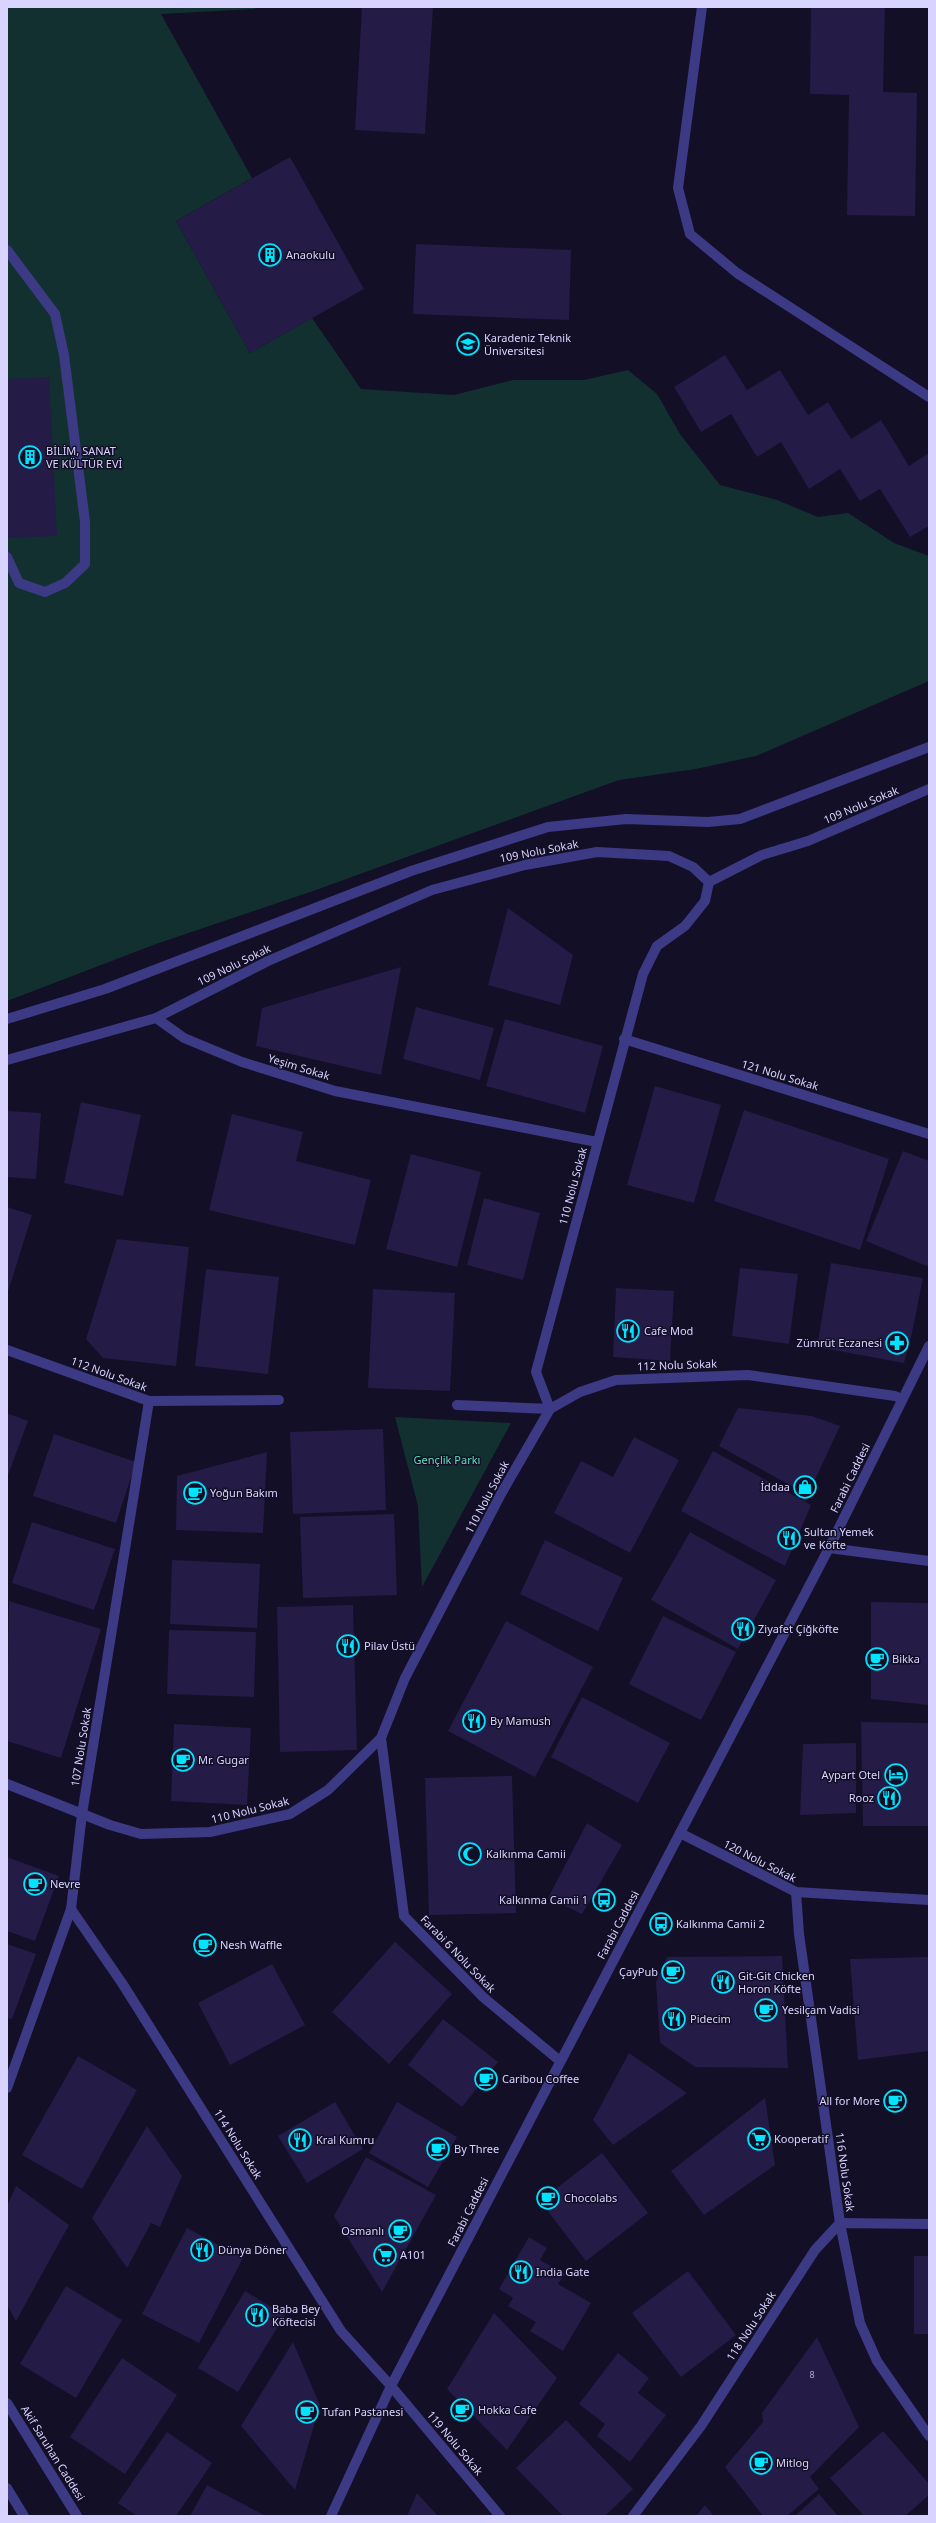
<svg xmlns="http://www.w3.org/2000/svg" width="936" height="2523" viewBox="0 0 936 2523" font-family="'Noto Sans',sans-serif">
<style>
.green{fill:#12302f}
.building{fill:#241b47}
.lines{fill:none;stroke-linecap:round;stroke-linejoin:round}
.service{stroke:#3d3a85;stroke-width:10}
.minor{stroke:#3d3a85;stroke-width:10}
.tertiary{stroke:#3d3a85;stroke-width:10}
.labels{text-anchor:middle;stroke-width:3;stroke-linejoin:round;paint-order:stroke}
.number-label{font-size:9px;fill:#aca6d1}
.poi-label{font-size:11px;fill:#d9d4ff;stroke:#130f26;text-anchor:start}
.street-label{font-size:11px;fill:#d9d4ff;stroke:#130f26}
.park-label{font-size:11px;fill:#5fe0c0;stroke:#130f26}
</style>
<rect width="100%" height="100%" fill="#130f26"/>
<g class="green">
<polygon points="7,7 258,7 254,9 161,14 252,178 176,221 250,353 312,318 361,389 454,395 513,380 584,380 628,370 657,394 680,434 720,485 777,500 818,517 848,513 894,543 929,556 929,681 756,756 696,769 619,780 316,890 156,944 7,1001"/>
<polygon points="395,1417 511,1423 422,1587 418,1506"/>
</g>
<g class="building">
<polygon points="362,7 433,7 425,134 355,130"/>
<polygon points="811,7 885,7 883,92 917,93 915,216 847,215 849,95 810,94"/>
<polygon points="290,157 364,289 250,353 176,221"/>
<polygon points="416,244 571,250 569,320 413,314"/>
<polygon points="725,355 747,390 780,370 808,415 828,402 851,439 881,420 909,466 929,453 929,526 910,537 880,489 860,501 840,469 809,489 781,442 757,457 731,414 701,432 674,387"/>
<polygon points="49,377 57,536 7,538 7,379"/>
<polygon points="508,908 573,955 560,1005 488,985"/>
<polygon points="401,967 381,1075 256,1046 262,1008"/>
<polygon points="416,1007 494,1028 480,1080 403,1059"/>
<polygon points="505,1019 603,1046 585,1113 486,1086"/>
<polygon points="655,1086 721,1105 694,1203 627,1185"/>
<polygon points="81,1102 141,1115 123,1196 64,1183"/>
<polygon points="744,1110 889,1159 860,1250 714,1201"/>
<polygon points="7,1111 41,1113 36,1179 7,1177"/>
<polygon points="232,1114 303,1132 296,1161 371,1180 355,1245 209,1210"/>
<polygon points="903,1151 929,1161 929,1267 866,1241"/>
<polygon points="411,1154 481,1172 457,1267 386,1249"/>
<polygon points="484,1198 540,1213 523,1280 467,1265"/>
<polygon points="7,1207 32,1215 7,1295"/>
<polygon points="117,1239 189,1247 176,1366 103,1358 86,1339"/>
<polygon points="831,1263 923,1278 912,1333 904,1363 817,1347"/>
<polygon points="740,1268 798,1274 789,1344 732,1336"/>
<polygon points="206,1269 279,1277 268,1374 195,1366"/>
<polygon points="616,1288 674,1291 670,1361 613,1357"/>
<polygon points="373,1289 455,1293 450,1391 368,1388"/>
<polygon points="738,1408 812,1416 840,1426 808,1495 719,1446"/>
<polygon points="7,1413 28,1421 7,1478"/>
<polygon points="383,1429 386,1510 293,1514 290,1432"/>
<polygon points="54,1434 136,1462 116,1523 33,1496"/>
<polygon points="634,1437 679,1460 630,1553 554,1513 581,1461 613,1477"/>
<polygon points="713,1451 811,1505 785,1566 681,1511"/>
<polygon points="267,1452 263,1533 176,1530 177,1476"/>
<polygon points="394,1514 397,1595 303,1598 300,1517"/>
<polygon points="32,1522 115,1549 94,1610 12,1583"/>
<polygon points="690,1532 776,1580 738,1649 651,1600"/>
<polygon points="545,1540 623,1578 598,1631 520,1594"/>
<polygon points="172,1560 260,1564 257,1628 170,1624"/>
<polygon points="9,1601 101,1629 61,1758 7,1741"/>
<polygon points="871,1602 929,1603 929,1705 871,1699"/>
<polygon points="353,1605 357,1750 280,1752 277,1607"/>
<polygon points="663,1616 736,1652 701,1720 629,1684"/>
<polygon points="506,1621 593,1667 535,1777 448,1731"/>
<polygon points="169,1630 256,1632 254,1697 167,1694"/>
<polygon points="582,1697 670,1743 638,1803 551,1757"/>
<polygon points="861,1722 929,1723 929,1826 863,1826"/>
<polygon points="174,1724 251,1728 247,1805 171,1801"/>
<polygon points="856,1743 856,1813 800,1815 803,1744"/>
<polygon points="512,1776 516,1913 429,1915 425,1778"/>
<polygon points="587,1823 622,1845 582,1914 548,1898"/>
<polygon points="7,1857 59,1876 35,1941 7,1931"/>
<polygon points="395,1942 452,1994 389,2064 332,2012"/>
<polygon points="7,1944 36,1954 12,2019 7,2018"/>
<polygon points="782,1956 788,2068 695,2067 660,2043 656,1982 667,1957"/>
<polygon points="929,1957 929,2051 858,2060 850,1959"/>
<polygon points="272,1964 305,2025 230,2065 198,2003"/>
<polygon points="443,2019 498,2062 462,2107 408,2065"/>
<polygon points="629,2053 687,2093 613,2145 593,2120"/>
<polygon points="78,2056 137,2090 82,2189 22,2155"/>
<polygon points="765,2098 775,2165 704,2215 671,2171"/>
<polygon points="335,2102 363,2149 307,2183 278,2136"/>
<polygon points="397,2102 457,2137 428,2187 369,2153"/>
<polygon points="147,2126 182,2176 160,2227 151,2223 127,2268 92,2218"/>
<polygon points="602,2153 648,2213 586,2261 540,2201"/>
<polygon points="366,2157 436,2195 382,2292 334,2216"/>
<polygon points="16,2186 69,2225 16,2321 7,2305 7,2206"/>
<polygon points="187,2228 243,2258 199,2343 142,2314"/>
<polygon points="529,2237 547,2248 540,2260 565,2274 558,2284 591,2303 563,2351 530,2331 536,2322 508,2306 513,2298 499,2289"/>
<rect x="914" y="2256" width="15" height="78"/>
<polygon points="688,2271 736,2335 681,2377 632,2313"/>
<polygon points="66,2286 122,2320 76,2398 20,2364"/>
<polygon points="245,2291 285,2315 238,2392 198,2368"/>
<polygon points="494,2313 557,2378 507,2450 447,2389"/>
<polygon points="817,2337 859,2427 810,2477 819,2489 787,2516 763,2516 725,2467 763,2422 762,2413"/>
<polygon points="293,2342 320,2405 295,2490 241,2426"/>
<polygon points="618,2353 649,2378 638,2393 666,2415 630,2462 597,2436 605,2424 579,2404"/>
<polygon points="122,2358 177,2395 125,2474 70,2437"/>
<polygon points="566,2420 633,2489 605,2516 563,2516 516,2468"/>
<polygon points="883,2431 929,2484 929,2495 905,2516 864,2516 830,2478"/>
<polygon points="167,2432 212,2463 176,2516 137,2516 118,2503"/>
<polygon points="207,2485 266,2516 190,2516"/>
<polygon points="417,2493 438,2516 407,2516"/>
<polygon points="819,2494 838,2516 795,2516"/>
<polygon points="705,2505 714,2516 696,2516"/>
</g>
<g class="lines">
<g class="service">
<polyline points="702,7 678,188 690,234 737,273 929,397"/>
<polyline points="7,250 55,314 64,355 85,522 85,564 65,583 45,592 19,583 7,557"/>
</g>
<g class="minor">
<polyline points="156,1018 268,961 432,890 525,865 597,852 669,856 693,867 709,882 762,855 808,841 929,789"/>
<polyline points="7,1019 105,989 411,871 548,827 626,819 708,822 740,819 929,747"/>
<polyline points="624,1039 929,1134"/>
<polyline points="7,1060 156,1018 184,1038 242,1062 335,1091 597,1142"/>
<polyline points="7,1350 149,1401 279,1400"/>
<polyline points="457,1405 550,1409 580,1392 616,1380 748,1375 895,1396 902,1399"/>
<polyline points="829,1548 929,1561"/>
<polyline points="381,1738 404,1916 483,1997 560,2061"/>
<polyline points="7,1784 110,1825 141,1834 210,1832 290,1814 328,1790 381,1738 405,1678 501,1494 550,1409 536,1372 643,974 657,946 685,926 705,901 709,882"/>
<polyline points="680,1833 796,1892 929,1900"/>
<polyline points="796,1892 799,1934 840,2223 860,2323 877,2361 929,2436"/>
<polyline points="71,1909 122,1983 341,2331 391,2386 500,2516"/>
<polyline points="7,2088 71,1909 82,1814 149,1401"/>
<polyline points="633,2516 701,2426 815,2250 840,2223 929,2224"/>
</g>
<g class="tertiary">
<polyline points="7,2403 77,2516"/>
<polyline points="7,2488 24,2516"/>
<polyline points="331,2516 391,2386 829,1548 929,1346"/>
</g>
</g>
<defs>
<g id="building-ring" transform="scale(1.15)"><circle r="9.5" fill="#130f26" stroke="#00e5ff" stroke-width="1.5"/><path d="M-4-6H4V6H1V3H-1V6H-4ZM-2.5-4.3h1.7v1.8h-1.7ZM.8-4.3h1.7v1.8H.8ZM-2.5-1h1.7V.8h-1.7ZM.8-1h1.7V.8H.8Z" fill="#00e5ff"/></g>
<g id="university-ring" transform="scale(1.15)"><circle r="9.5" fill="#130f26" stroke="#00e5ff" stroke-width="1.5"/><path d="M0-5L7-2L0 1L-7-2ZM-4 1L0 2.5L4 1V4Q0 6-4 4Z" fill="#00e5ff"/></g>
<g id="restaurant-ring" transform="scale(1.15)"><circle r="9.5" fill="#130f26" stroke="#00e5ff" stroke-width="1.5"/><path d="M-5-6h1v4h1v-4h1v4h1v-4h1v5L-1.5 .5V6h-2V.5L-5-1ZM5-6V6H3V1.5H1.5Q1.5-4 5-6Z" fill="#00e5ff"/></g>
<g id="pharmacy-ring" transform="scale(1.15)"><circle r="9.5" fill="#130f26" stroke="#00e5ff" stroke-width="1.5"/><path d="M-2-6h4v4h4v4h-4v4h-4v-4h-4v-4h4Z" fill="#00e5ff"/></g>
<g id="shop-ring" transform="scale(1.15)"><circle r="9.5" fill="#130f26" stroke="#00e5ff" stroke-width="1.5"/><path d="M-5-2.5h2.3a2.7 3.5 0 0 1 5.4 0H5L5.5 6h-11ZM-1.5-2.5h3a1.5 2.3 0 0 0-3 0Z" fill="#00e5ff"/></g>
<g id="cafe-ring" transform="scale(1.15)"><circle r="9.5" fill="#130f26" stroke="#00e5ff" stroke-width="1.5"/><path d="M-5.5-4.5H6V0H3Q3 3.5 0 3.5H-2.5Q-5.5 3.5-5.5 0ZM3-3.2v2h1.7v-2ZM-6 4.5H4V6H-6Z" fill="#00e5ff"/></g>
<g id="hotel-ring" transform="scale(1.15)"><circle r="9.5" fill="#130f26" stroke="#00e5ff" stroke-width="1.5"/><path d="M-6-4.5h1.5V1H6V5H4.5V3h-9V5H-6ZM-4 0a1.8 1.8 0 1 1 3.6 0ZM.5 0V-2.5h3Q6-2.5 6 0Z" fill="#00e5ff"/></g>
<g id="mosque-ring" transform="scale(1.15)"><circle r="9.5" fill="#130f26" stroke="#00e5ff" stroke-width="1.5"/><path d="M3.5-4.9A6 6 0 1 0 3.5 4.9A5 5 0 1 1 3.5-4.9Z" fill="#00e5ff"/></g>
<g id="bus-ring" transform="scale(1.15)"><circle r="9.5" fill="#130f26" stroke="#00e5ff" stroke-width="1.5"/><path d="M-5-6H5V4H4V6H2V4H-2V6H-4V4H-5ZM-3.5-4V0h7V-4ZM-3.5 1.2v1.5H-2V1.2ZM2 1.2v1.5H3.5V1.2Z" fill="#00e5ff"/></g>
<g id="supermarket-ring" transform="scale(1.15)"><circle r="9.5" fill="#130f26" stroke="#00e5ff" stroke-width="1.5"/><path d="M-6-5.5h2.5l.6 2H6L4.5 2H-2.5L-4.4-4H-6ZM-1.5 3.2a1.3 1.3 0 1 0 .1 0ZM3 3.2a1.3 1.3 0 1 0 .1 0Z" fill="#00e5ff"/></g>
</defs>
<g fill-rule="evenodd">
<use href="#building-ring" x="270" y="255"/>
<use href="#university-ring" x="468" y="344"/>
<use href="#building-ring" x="30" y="457"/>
<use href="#restaurant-ring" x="628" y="1331"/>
<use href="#pharmacy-ring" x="897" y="1343"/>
<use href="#shop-ring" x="805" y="1487"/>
<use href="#cafe-ring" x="195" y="1493"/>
<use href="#restaurant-ring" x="789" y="1538"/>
<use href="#restaurant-ring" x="743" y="1629"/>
<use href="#restaurant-ring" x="348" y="1646"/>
<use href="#cafe-ring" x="877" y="1659"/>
<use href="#restaurant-ring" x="474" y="1721"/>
<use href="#cafe-ring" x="183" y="1760"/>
<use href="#hotel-ring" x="896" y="1775"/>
<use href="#restaurant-ring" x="889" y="1798"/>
<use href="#mosque-ring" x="470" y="1854"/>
<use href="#cafe-ring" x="35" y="1884"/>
<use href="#bus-ring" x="604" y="1900"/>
<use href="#bus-ring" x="661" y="1924"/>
<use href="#cafe-ring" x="205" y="1945"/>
<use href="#cafe-ring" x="673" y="1972"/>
<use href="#restaurant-ring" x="723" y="1982"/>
<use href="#cafe-ring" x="766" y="2010"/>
<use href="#restaurant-ring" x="674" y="2019"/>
<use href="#cafe-ring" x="486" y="2079"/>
<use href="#cafe-ring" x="895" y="2101"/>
<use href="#supermarket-ring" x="759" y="2139"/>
<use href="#restaurant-ring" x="300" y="2140"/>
<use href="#cafe-ring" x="438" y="2149"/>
<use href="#cafe-ring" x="548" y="2198"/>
<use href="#cafe-ring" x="400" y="2231"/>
<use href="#restaurant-ring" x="202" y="2250"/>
<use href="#supermarket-ring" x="385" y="2255"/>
<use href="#restaurant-ring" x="521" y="2272"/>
<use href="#restaurant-ring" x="257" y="2315"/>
<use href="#cafe-ring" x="462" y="2410"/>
<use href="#cafe-ring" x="307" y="2412"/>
<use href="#cafe-ring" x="761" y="2463"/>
</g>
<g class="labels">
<g class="number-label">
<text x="812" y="2378">8</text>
</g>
<g class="poi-label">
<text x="286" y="259">Anaokulu</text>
<text x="484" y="342">Karadeniz Teknik<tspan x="484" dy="13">Üniversitesi</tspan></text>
<text x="46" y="455">BİLİM, SANAT<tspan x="46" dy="13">VE KÜLTÜR EVİ</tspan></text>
<text x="644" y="1335">Cafe Mod</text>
<text x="882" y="1347" text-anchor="end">Zümrüt Eczanesi</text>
<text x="790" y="1491" text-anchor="end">İddaa</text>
<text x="210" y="1497">Yoğun Bakım</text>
<text x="804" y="1536">Sultan Yemek<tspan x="804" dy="13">ve Köfte</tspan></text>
<text x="758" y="1633">Ziyafet Çiğköfte</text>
<text x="364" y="1650">Pilav Üstü</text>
<text x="892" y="1663">Bikka</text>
<text x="490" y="1725">By Mamush</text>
<text x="198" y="1764">Mr. Gugar</text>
<text x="880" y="1779" text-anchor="end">Aypart Otel</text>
<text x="874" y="1802" text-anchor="end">Rooz</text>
<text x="486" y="1858">Kalkınma Camii</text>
<text x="50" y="1888">Nevre</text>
<text x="588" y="1904" text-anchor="end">Kalkınma Camii 1</text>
<text x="676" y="1928">Kalkınma Camii 2</text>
<text x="220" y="1949">Nesh Waffle</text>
<text x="658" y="1976" text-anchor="end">ÇayPub</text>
<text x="738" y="1980">Git-Git Chicken<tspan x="738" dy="13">Horon Köfte</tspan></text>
<text x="782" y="2014">Yesilçam Vadisi</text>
<text x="690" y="2023">Pidecim</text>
<text x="502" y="2083">Caribou Coffee</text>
<text x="880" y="2105" text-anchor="end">All for More</text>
<text x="774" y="2143">Kooperatif</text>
<text x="316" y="2144">Kral Kumru</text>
<text x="454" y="2153">By Three</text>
<text x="564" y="2202">Chocolabs</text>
<text x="384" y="2235" text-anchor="end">Osmanlı</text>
<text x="218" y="2254">Dünya Döner</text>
<text x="400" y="2259">A101</text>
<text x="536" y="2276">India Gate</text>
<text x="272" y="2313">Baba Bey<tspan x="272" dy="13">Köftecisi</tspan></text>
<text x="478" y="2414">Hokka Cafe</text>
<text x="322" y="2416">Tufan Pastanesi</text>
<text x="776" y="2467">Mitlog</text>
</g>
<g class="street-label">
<text transform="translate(861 805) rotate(-23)" y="4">109 Nolu Sokak</text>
<text transform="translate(539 851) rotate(-11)" y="4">109 Nolu Sokak</text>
<text transform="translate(234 965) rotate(-26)" y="4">109 Nolu Sokak</text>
<text transform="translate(299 1067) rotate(17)" y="4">Yeşim Sokak</text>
<text transform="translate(780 1075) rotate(17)" y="4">121 Nolu Sokak</text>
<text transform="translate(573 1186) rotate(-75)" y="4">110 Nolu Sokak</text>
<text transform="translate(677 1365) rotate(-2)" y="4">112 Nolu Sokak</text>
<text transform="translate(109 1374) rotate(20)" y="4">112 Nolu Sokak</text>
<text transform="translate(850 1478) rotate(-64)" y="4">Farabi Caddesi</text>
<text transform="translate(487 1497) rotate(-62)" y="4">110 Nolu Sokak</text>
<text transform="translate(81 1747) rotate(-81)" y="4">107 Nolu Sokak</text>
<text transform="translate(250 1810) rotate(-14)" y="4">110 Nolu Sokak</text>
<text transform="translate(760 1861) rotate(27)" y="4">120 Nolu Sokak</text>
<text transform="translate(618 1925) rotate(-62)" y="4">Farabi Caddesi</text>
<text transform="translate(458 1954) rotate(46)" y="4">Farabi 6 Nolu Sokak</text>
<text transform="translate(238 2144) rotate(58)" y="4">114 Nolu Sokak</text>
<text transform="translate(845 2172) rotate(82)" y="4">116 Nolu Sokak</text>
<text transform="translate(468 2212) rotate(-63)" y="4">Farabi Caddesi</text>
<text transform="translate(751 2326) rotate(-57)" y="4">118 Nolu Sokak</text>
<text transform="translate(455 2443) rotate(50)" y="4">119 Nolu Sokak</text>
<text transform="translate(53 2453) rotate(58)" y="4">Akif Saruhan Caddesi</text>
</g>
<g class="park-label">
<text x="447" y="1464">Gençlik Parkı</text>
</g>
</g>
<rect width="936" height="2523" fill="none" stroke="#d9d4ff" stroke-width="16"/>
</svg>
